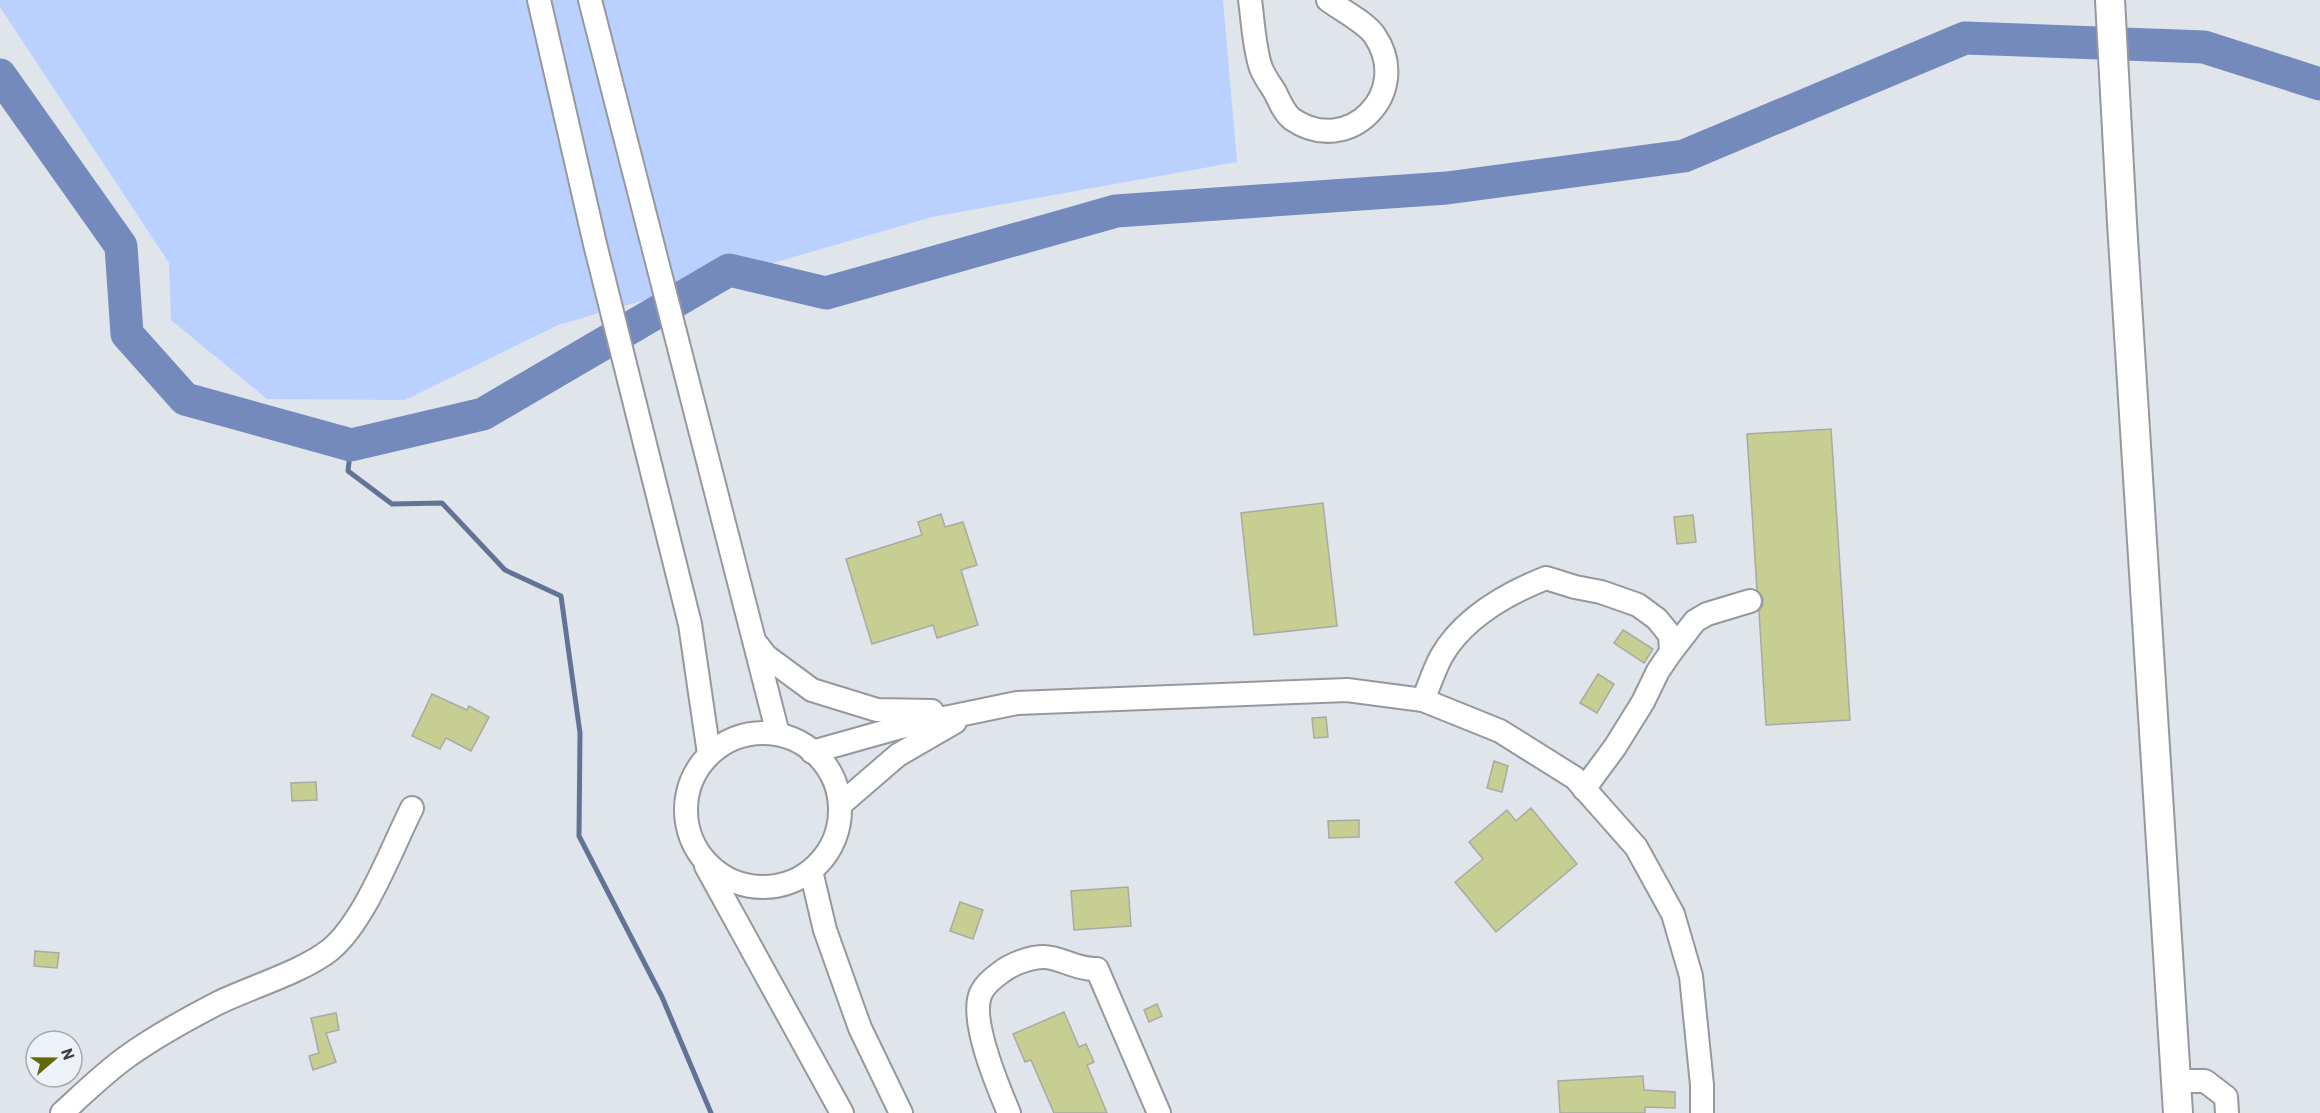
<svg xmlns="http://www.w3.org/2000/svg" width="2320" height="1113" viewBox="0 0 2320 1113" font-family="Barlow,sans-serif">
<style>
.green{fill:#bad0fe}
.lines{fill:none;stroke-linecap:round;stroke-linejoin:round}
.stream{stroke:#637396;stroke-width:5}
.river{stroke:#748abc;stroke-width:33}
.building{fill:#c7ce92;stroke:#a9aaa3;stroke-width:1.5}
.minor-casing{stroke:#95989e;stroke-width:26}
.major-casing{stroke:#95989e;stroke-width:32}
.minor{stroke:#fff;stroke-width:22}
.major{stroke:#fff;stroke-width:28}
</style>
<rect width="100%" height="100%" fill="#e0e4eb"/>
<polygon class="green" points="0,0 1223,0 1237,162 932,217 558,325 405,400 267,399 171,320 169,263 0,7"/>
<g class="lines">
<polyline class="stream" points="351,445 348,471 392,504 442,503 505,570 561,596 580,733 579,836 662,997 711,1113"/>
<polyline class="river" points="0,75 121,246 127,334 185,399 351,445 483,414 729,270 826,293 1116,211 1447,188 1684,156 1965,38 2204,47 2320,84"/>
</g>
<g class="building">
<polygon points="1831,429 1850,720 1766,725 1759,611 1763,605 1763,598 1757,590 1747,434"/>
<polygon points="1323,503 1337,626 1254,635 1241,513"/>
<polygon points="941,514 945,527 963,522 977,565 961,570 978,625 937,638 933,625 872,644 846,559 922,535 918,522"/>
<polygon points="1693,515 1696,542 1677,544 1674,517"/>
<polygon points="1623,630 1653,649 1644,663 1614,643"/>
<polygon points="1598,674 1614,684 1597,713 1580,703"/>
<polygon points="432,694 467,710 469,706 489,717 471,751 446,738 440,749 412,736"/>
<polygon points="1326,717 1328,737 1314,738 1312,718"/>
<polygon points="1494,761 1508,766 1502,792 1487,788"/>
<polygon points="316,782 317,800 292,801 291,783"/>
<polygon points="1531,808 1577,864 1496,932 1455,882 1483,859 1469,842 1507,810 1516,821"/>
<polygon points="1359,820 1359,837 1329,838 1328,821"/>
<polygon points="1128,887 1131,926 1074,930 1071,891"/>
<polygon points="960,902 983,910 973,939 950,931"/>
<polygon points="35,951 59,953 57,968 34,966"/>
<polygon points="1157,1004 1162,1016 1149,1022 1144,1010"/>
<polygon points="1064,1012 1079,1047 1086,1044 1094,1062 1087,1065 1107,1113 1054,1113 1031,1060 1025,1062 1013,1034"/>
<polygon points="336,1013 339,1030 326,1033 336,1062 313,1070 309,1056 319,1053 311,1018"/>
<polygon points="1643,1076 1644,1090 1675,1092 1675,1108 1645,1107 1645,1113 1560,1113 1558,1081"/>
</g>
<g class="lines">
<g class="minor-casing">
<g id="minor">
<polyline points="539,0 595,244 690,624 709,754"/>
<polyline points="590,0 778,734"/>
<path d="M 1250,0 C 1253,21 1254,48 1261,68 C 1264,76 1270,84 1275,92 C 1279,100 1284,113 1292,119 C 1348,158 1413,93 1375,36 C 1367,23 1341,10 1328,0"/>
<polyline points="755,642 766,656 812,690 877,710 932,711"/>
<polyline points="1671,652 1695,621 1707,614 1750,601"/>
<path d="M 1423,700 C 1429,686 1434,670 1441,657 C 1463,618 1506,594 1546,578 L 1575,587 L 1601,592 L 1638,605 L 1657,619 L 1670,635 L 1671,652 L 1658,671 L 1643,702 L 1615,747 L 1584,789"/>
<circle cx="763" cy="810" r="77"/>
<polyline points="812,752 901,727 1017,703 1347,690 1423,700 1500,731 1575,778 1636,847 1673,914 1691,976 1702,1085 1702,1113"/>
<polyline points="840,805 898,755 955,722"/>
<polyline points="706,866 842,1113"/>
<polyline points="811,871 825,930 860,1028 901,1113"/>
<polyline points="2175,1081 2205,1081 2226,1097 2227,1113"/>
<path d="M 62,1113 C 83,1094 104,1073 128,1056 C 156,1036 187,1019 218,1003 C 251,987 302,972 330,950 C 365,921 391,850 412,808"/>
<path d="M 1009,1113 C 998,1087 969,1019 981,993 C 985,984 993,978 1000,973 C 1011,964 1030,957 1044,957 C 1060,957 1077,970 1097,969 L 1159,1113"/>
</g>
</g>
<g class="major-casing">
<polyline id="major" points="2110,0 2122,223 2178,1113"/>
</g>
<use href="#minor" class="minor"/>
<use href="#major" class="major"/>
</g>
<g transform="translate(54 1059) rotate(70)"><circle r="28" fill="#edf1f8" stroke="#a6a9ae" stroke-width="1.5"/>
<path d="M0-4.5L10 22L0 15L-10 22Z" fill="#646908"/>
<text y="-9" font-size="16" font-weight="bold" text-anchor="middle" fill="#3b3c3f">N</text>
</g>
</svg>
